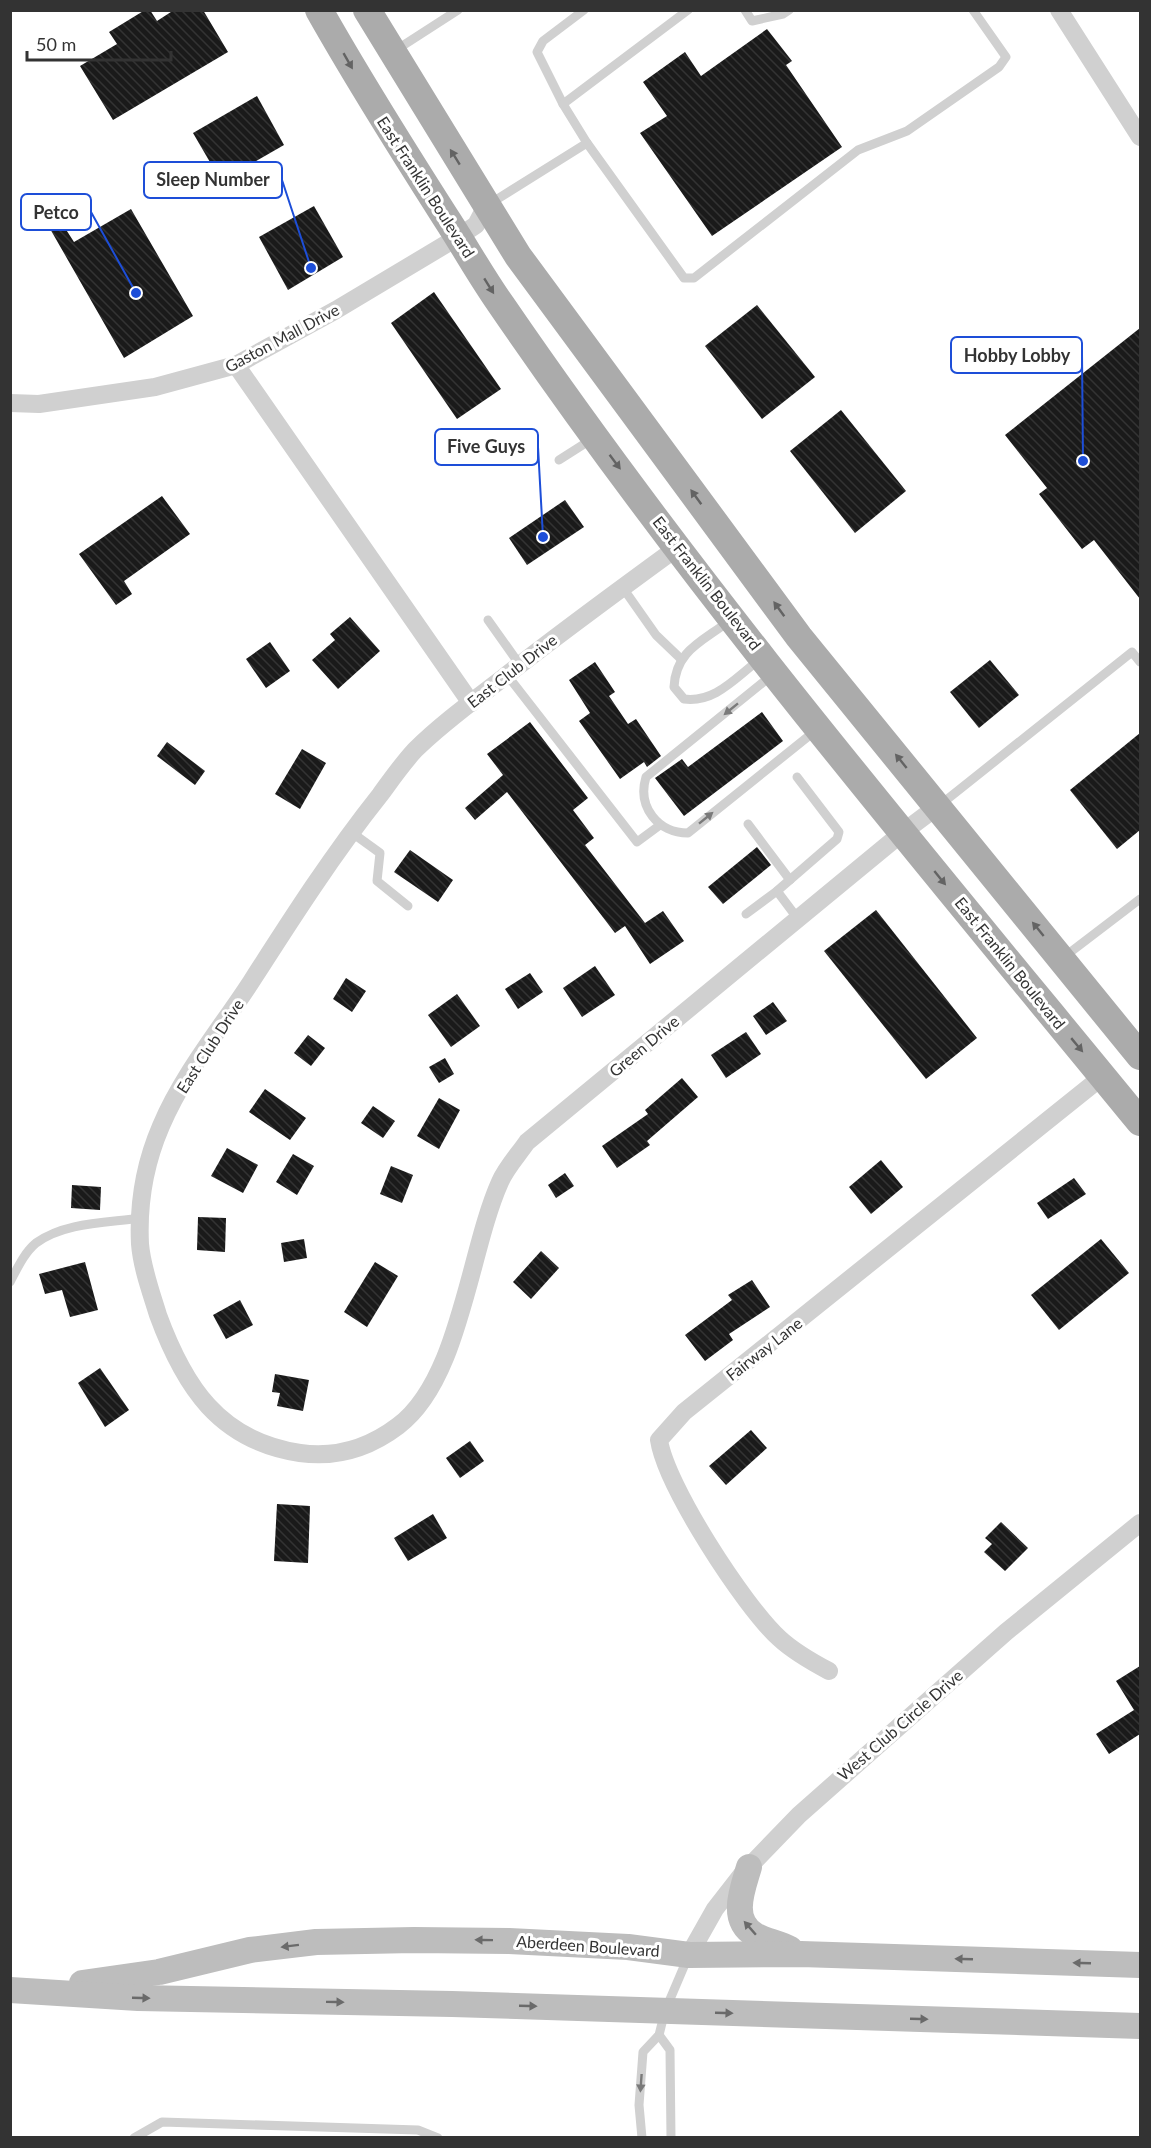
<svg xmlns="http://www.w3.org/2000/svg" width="1151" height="2148" viewBox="0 0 1151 2148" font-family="Lato,sans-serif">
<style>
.building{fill:url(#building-back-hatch)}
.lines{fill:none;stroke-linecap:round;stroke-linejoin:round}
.lane{stroke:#d0d0d0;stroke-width:9}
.street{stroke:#d0d0d0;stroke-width:18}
.secondary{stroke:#bdbdbd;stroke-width:26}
.primary{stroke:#ababab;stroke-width:28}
.oneway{fill:#636363}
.oneway2{fill:#7a7a7a}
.oneway3{fill:#6a6a6a}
.labels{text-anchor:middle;stroke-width:6;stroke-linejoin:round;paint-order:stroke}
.street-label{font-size:16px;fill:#333;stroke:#fff}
.leader{fill:none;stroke:#1d4ed8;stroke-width:2}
.callout-dot{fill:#1d4ed8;stroke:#fff;stroke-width:2}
.callout{fill:#fff;stroke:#1d4ed8;stroke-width:2}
.callout-label{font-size:18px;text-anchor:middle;font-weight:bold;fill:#333}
</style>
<defs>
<pattern id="building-back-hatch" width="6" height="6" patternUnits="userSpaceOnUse" patternTransform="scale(1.5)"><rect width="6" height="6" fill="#1a1a1a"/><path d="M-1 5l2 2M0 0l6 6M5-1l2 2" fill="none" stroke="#333"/></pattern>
</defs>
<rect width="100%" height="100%" fill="#fff"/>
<g class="building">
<polygon points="145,10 150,10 157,21 174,10 203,10 228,52 113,120 80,66 117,44 109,32"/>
<polygon points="767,29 792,61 786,65 842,147 712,236 640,133 667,116 643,82 685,52 701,76"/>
<polygon points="257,96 284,145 221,181 193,133"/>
<polygon points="314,206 343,257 288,290 259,237"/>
<polygon points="131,209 193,316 124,358 45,220 56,214 74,242"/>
<polygon points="434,292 501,389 457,419 391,323"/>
<polygon points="757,305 815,377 762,419 705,346"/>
<polygon points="1140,328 1140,599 1094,540 1082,549 1039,494 1047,488 1005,435"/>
<polygon points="841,410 906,491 855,533 790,451"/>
<polygon points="162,496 190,534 124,581 132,594 116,605 79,554"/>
<polygon points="565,500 584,527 527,565 509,538"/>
<polygon points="350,617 380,651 338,689 312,660 335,640 330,634"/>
<polygon points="270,642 290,671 266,688 246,659"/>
<polygon points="990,660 1019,695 979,728 950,692"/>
<polygon points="595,662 615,692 609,696 628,724 636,719 661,756 647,767 644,762 620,779 579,721 590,713 569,680"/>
<polygon points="762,712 783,741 684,816 655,778 682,759 688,767"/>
<polygon points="530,722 588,798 573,810 594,838 585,845 645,923 663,911 684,941 650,964 625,926 615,933 507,792 475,820 465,808 503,775 487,754"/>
<polygon points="1140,733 1140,830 1117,849 1070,790"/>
<polygon points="167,742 205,771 195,785 157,756"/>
<polygon points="302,749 326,763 300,809 275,794"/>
<polygon points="757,847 771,865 723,904 708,887"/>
<polygon points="410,850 453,880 438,902 394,872"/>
<polygon points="876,910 977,1038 926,1079 824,951"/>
<polygon points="595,966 615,995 582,1017 563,988"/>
<polygon points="530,973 543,992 518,1009 505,989"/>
<polygon points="346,978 366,991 352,1012 333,999"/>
<polygon points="457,994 480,1026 451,1047 428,1015"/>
<polygon points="773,1002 787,1021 766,1035 753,1016"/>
<polygon points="746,1032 761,1054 726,1078 711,1055"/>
<polygon points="308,1035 325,1048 311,1066 294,1053"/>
<polygon points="445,1058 454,1074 439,1083 429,1067"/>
<polygon points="682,1078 698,1097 647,1141 650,1145 617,1168 602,1146 648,1114 645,1110"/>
<polygon points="265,1089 306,1118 290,1140 249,1112"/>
<polygon points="439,1098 460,1110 439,1149 417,1136"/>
<polygon points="373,1106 395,1121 383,1138 361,1123"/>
<polygon points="227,1148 258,1165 243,1193 211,1176"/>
<polygon points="293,1154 314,1166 297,1195 276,1182"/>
<polygon points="881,1160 903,1187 871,1214 849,1187"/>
<polygon points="391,1166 413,1175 402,1203 380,1194"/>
<polygon points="565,1173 574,1186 556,1198 548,1185"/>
<polygon points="1074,1178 1086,1194 1048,1219 1037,1203"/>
<polygon points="72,1185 101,1187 100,1210 71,1208"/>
<polygon points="198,1217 226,1218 225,1252 197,1250"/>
<polygon points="304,1239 307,1258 284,1262 281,1243"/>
<polygon points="1101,1239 1129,1273 1059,1330 1031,1295"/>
<polygon points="541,1251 559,1268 531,1299 513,1282"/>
<polygon points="85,1262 98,1310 70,1317 62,1290 45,1294 39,1274"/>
<polygon points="375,1262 398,1276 367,1327 344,1312"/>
<polygon points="752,1280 770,1307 729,1334 733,1340 705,1361 685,1335 732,1300 728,1295"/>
<polygon points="240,1300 253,1325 226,1339 213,1315"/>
<polygon points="100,1368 129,1410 105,1427 78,1383"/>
<polygon points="275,1374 309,1380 303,1411 277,1406 280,1393 272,1392"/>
<polygon points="751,1430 767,1448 726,1485 709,1466"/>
<polygon points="470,1441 484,1461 460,1478 446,1458"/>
<polygon points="277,1504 310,1506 308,1563 274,1561"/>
<polygon points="433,1514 447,1538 408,1561 394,1538"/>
<polygon points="1001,1522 1028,1548 1005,1571 984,1552 992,1544 985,1538"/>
<polygon points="1140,1666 1140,1734 1109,1754 1096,1734 1134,1710 1116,1681"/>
</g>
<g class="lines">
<g class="lane">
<polyline points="745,10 752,21 783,14 789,10"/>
<polyline points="396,50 458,10"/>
<polyline points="563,104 537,52 543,41 584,10"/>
<polyline points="587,143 684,278 694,278 858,150 907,131 999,67 1006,57 973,10"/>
<polyline points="491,203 587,143 563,104 688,10"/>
<polyline points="559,460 592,439"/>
<polyline points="623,588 656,635 680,658"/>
<polyline points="488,620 520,665"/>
<path d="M 729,621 C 702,642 676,650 674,687 L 684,699 C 715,703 735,678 759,660"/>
<polyline points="507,675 637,842 660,825"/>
<path d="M 772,675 L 646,777 C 637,807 658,833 688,833 L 815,731"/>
<polyline points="797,777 839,832 837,839 777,891 798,919"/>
<polyline points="940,805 1132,652 1140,662"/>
<polyline points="748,824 790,880"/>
<polyline points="351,832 380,853 377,881 408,906"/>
<polyline points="746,914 777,891"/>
<polyline points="1064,957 1140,899"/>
<path d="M 10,1282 C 17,1269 24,1253 36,1243 C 65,1222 107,1223 141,1218"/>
<polyline points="659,2035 670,2050 671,2138"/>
<polyline points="134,2138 162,2122 418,2130 438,2138"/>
<polyline points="642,2138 639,2105 643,2052 659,2035 665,2011 688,1957"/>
</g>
<g class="street">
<polyline points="1059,10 1140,137"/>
<polyline points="236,365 471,703"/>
<polyline points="10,403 39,404 155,387 236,365 336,310 458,237 476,225 486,206"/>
<path d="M 678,547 C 619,590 560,633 503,678 C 473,701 441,724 415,750 C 402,764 391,780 380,795 C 333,854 292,918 251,982 C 221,1028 183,1074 161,1126 C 145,1163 138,1203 140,1244 C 142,1268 151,1292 158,1315 C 184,1386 219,1441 300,1453 C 336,1458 369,1448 398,1426 C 460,1380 469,1251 500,1182 C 506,1168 518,1155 527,1142 L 902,833 L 938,806"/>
<path d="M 829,1671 C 812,1662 794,1652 779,1638 C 744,1606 666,1486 659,1440 L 684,1412 L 1103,1076"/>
<polyline points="689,1955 715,1909 743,1873 799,1815 1006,1632 1140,1523"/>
</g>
<g class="secondary">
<path d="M 749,1867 C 743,1888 729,1920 755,1935 C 765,1941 779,1943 790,1949"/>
<polyline points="82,1983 159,1972 250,1950 316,1942 414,1940 509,1941 628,1947 689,1955 801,1954 1140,1965"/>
<polyline points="10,1990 138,1998 452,2004 1140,2026"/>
</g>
<g class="primary">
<path d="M 319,10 C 359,81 402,149 446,218 C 465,247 482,278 502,306 C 697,591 922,856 1140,1122"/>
<polyline points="367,10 518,256 799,637 1140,1056"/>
</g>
</g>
<defs><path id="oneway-solid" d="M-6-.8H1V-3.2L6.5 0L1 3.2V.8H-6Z" transform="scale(1.5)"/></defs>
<g class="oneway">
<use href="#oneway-solid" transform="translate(348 61) rotate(60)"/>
<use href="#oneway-solid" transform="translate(455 157) rotate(-122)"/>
<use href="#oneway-solid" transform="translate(489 286) rotate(58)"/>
<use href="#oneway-solid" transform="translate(615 462) rotate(53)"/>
<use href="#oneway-solid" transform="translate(696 497) rotate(-126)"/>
<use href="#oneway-solid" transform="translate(779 609) rotate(-126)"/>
<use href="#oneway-solid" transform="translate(901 761) rotate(-129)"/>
<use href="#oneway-solid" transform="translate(940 878) rotate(51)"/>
<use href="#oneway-solid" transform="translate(1038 929) rotate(-129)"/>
<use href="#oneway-solid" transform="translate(1077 1045) rotate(50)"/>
</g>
<g class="oneway2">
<use href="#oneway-solid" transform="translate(731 709) rotate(141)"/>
<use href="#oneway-solid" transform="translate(706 818) rotate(-39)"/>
<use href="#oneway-solid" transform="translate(641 2083) rotate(94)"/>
</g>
<g class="oneway3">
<use href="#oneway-solid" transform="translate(750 1928) rotate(-131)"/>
<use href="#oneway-solid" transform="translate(484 1940) rotate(-179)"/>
<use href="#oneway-solid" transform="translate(290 1946) rotate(173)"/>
<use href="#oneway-solid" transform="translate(964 1959) rotate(-178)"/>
<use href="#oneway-solid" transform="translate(1082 1963) rotate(-178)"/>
<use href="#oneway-solid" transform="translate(141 1998) rotate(2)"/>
<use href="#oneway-solid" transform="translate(335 2002) rotate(1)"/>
<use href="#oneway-solid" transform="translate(528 2006) rotate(2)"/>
<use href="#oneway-solid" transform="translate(724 2013) rotate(2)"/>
<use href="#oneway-solid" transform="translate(919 2019) rotate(2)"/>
</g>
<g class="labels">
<g class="street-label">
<text transform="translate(426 187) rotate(57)" y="6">East Franklin Boulevard</text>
<text transform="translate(282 338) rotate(-28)" y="6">Gaston Mall Drive</text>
<text transform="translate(707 583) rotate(52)" y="6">East Franklin Boulevard</text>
<text transform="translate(512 671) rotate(-38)" y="6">East Club Drive</text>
<text transform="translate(1010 963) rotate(51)" y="6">East Franklin Boulevard</text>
<text transform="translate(210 1046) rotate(-57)" y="6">East Club Drive</text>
<text transform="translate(644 1046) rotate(-40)" y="6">Green Drive</text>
<text transform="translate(764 1349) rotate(-38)" y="6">Fairway Lane</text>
<text transform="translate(900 1725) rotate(-41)" y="6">West Club Circle Drive</text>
<text transform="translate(588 1946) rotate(4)" y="6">Aberdeen Boulevard</text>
</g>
</g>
<path class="leader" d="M311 268L282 180M136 293L91 212M1083 461L1082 355M543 537L538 447"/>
<g class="callout-dot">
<circle cx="311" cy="268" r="6"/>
<circle cx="136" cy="293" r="6"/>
<circle cx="1083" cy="461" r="6"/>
<circle cx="543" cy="537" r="6"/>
</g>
<g class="callout">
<rect x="144" y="162" width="138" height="36" rx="6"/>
<rect x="21" y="194" width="70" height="36" rx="6"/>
<rect x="951" y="337" width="131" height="36" rx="6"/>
<rect x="435" y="429" width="103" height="36" rx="6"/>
</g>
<g class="callout-label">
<text x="213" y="186">Sleep Number</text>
<text x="56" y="219">Petco</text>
<text x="1017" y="362">Hobby Lobby</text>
<text x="486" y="453">Five Guys</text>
</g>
<rect width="1151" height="2148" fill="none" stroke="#333333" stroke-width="24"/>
<path d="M27 51v9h144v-9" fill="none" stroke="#333333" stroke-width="3"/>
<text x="36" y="51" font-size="18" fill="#333333" stroke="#ffffff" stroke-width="4.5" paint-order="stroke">50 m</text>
</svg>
